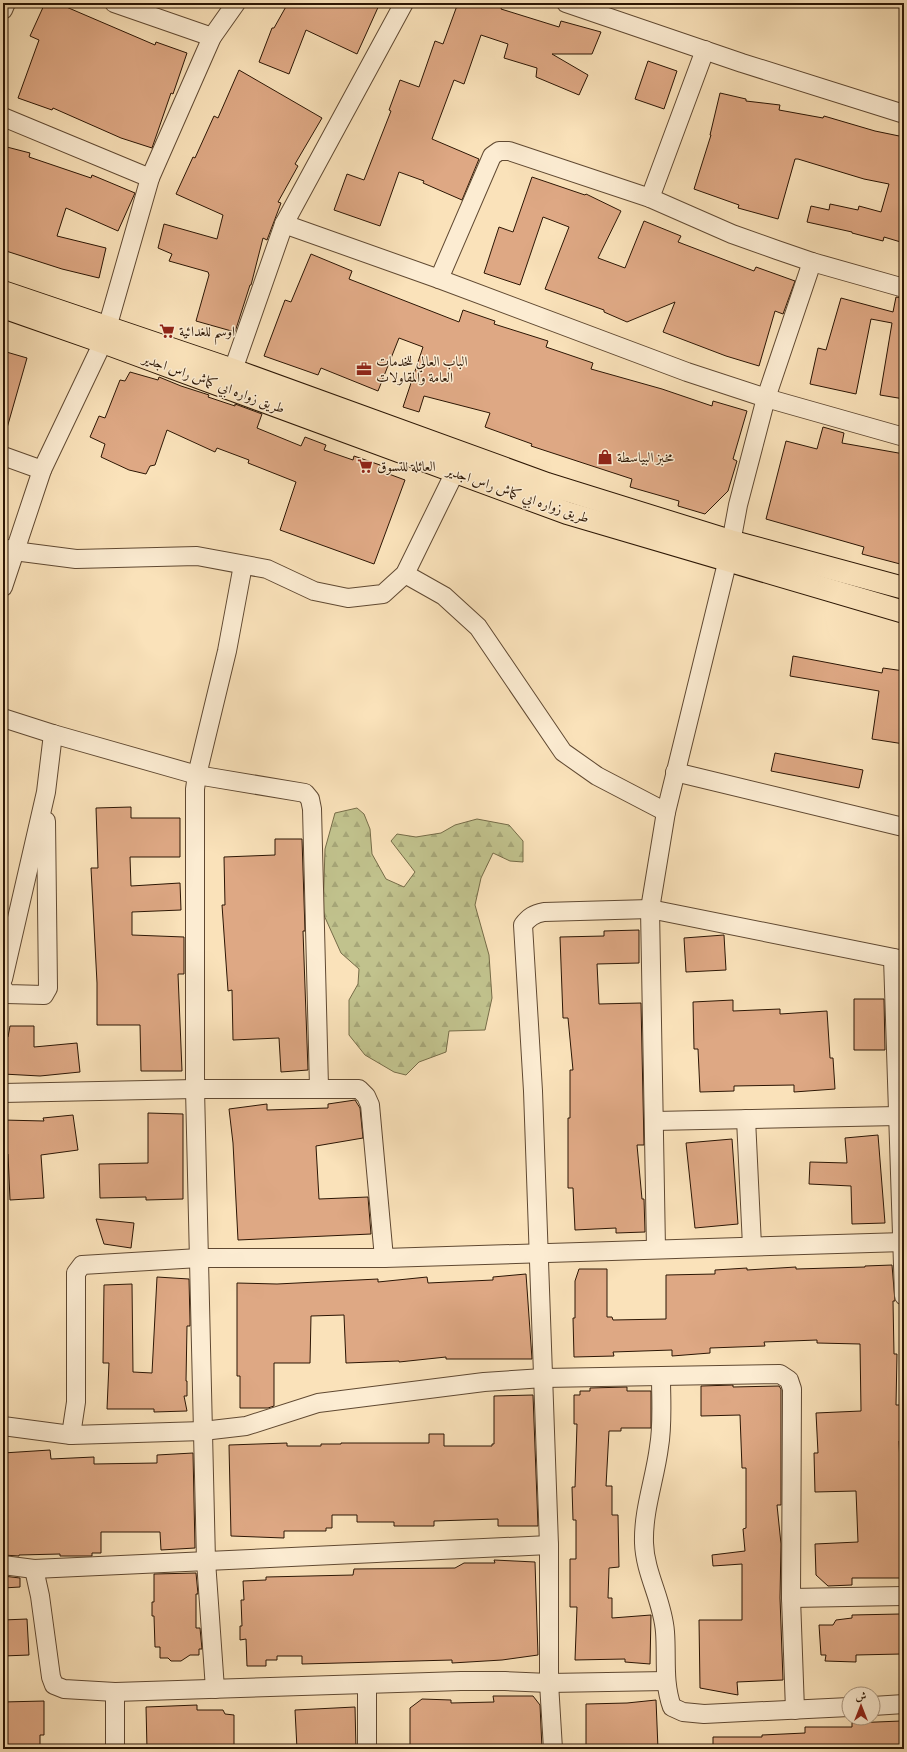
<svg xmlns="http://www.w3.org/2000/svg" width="907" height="1752" viewBox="0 0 907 1752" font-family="Alegreya,Amiri,serif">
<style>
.forest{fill:url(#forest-firs);stroke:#766c48}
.building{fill:#dea884;stroke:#2c1604}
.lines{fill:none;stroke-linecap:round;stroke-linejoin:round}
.minor-casing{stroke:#604932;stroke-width:20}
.major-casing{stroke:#2c1604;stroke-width:24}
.minor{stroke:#fcecd2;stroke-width:18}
.major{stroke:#fae2ba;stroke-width:22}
.labels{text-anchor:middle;stroke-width:3;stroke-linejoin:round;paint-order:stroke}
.poi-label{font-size:14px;fill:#2c1604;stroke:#fcecd2;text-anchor:start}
.street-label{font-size:14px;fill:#2c1604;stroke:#fcecd2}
</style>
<defs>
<pattern id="forest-firs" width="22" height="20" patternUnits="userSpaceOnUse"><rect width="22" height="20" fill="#c1c28d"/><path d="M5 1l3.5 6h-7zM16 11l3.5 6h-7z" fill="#a6a678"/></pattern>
</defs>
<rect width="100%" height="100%" fill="#fae2ba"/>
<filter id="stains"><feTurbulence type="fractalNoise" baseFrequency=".005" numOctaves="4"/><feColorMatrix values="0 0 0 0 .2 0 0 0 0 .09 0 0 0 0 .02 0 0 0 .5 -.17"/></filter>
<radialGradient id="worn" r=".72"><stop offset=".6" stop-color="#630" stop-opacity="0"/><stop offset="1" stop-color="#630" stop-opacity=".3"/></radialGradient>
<polygon class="forest" points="357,808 364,814 370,829 372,854 386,879 404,887 415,872 391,841 397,834 416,837 441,833 455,825 477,819 509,825 523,841 523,862 510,861 493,853 481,878 475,905 489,955 492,998 485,1030 449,1031 446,1052 419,1062 406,1075 394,1072 365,1055 349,1035 349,1000 358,984 359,969 341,953 323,913 325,849 335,813"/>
<g class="building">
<polygon points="45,3 57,3 155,45 156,42 187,53 173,94 171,93 152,148 121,138 53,108 52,110 18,98 39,40 30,36"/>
<polygon points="288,3 380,3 357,54 306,30 289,74 259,62 272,28 274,28"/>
<polygon points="458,3 503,3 501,9 559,27 561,21 601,32 592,54 552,54 588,75 579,95 536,77 537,68 504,58 508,44 481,35 464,84 454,80 432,139 479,159 462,200 423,183 424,181 399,172 380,226 334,210 347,174 364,180 391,111 389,110 400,80 419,87 435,41 443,44"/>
<polygon points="648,61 677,71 664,109 635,99"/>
<polygon points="239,70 322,118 295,164 298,166 278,202 281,203 267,240 263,238 251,285 250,285 235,332 196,321 209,275 208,272 169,261 172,254 158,248 164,224 217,239 223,215 176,194 193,157 195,158 214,116 218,118"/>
<polygon points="720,93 746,99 746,101 780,105 779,110 823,118 824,116 875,131 904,137 904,243 884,237 883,241 852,233 852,232 807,222 811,206 829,210 830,204 858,210 859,206 881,212 889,184 864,179 798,159 795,159 778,219 738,208 739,205 694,189 711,135 710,135"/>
<polygon points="3,146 30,153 29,157 91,178 92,175 135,193 118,231 66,208 57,236 106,248 99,278 62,269 3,250"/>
<polygon points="532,177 585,195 586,194 621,211 598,258 625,268 644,221 681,236 678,242 754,271 756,267 795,281 783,314 775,311 759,366 726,356 663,332 675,302 627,322 604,312 604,310 545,289 569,227 543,217 520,285 484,273 499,227 513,232"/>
<polygon points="311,254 352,271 349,279 459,322 463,310 495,321 494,324 548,341 546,347 593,363 591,369 662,389 712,406 713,401 747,411 733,459 737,461 728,491 705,514 678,506 679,501 630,487 632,479 531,446 532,444 485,427 490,413 424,396 419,412 403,407 423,347 399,338 378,391 321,368 318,375 264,356 285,300 291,302"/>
<polygon points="896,297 904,298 904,399 880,395 892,323 871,319 856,394 810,384 818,348 826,350 841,298 893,312"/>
<polygon points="3,351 27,358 7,428 3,427"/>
<polygon points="130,372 158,380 159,377 181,386 209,395 208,397 235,406 235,404 262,414 257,428 301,446 305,437 326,445 324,450 353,460 354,456 380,465 378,470 405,480 374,564 280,530 296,482 248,463 249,460 217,448 215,452 167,430 155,465 150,466 146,474 129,470 101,457 105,444 90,437 99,416 105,418 120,380 125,381"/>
<polygon points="823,427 844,433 842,443 904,454 904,565 862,554 864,547 766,519 786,441 817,449"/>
<polygon points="793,656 882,673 883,668 904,671 904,744 872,739 879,691 790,676"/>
<polygon points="775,753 863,770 859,788 771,771"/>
<polygon points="131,807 131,818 180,818 180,857 130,857 131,886 180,883 181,910 132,912 132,935 184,937 184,974 178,974 182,1071 141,1071 140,1025 97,1025 97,983 91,868 98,868 96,808"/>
<polygon points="275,839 302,839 305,931 303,931 308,1070 281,1072 279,1038 233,1040 232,990 228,991 222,905 225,905 224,857 275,855"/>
<polygon points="639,930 639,963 597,964 599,1004 641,1003 644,1145 637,1145 642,1199 644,1199 645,1232 616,1233 616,1228 575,1230 573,1188 568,1188 568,1118 570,1118 570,1070 573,1070 568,1018 563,1018 560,937 604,936 604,931"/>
<polygon points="724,935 726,970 686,972 684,938"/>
<polygon points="854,999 884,999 885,1050 854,1050"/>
<polygon points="733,1000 733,1011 780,1009 780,1014 827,1011 830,1058 833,1058 835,1089 794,1092 794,1085 734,1086 734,1091 700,1092 698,1049 694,1049 693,1002"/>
<polygon points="10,1026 34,1026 34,1047 77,1043 80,1072 40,1076 3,1074 3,1036 8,1037"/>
<polygon points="355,1100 360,1108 363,1138 316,1146 319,1199 368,1197 371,1234 238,1240 233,1143 229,1109 267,1104 267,1110 328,1108 328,1104"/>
<polygon points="148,1113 183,1114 183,1199 146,1200 146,1197 100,1198 99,1164 148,1163"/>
<polygon points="73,1115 78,1150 41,1155 44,1198 10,1200 8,1154 3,1154 3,1120 44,1121 43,1118"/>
<polygon points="878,1135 885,1223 852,1224 851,1186 809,1184 810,1162 847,1163 845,1138"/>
<polygon points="732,1139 738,1224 695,1228 686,1143"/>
<polygon points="96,1219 134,1223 131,1248 104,1244"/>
<polygon points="892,1265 895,1301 893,1301 894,1354 897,1354 896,1405 901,1405 902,1441 899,1441 903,1538 901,1538 902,1578 852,1578 852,1585 828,1586 816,1575 815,1544 858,1542 856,1491 815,1492 814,1453 818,1453 816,1413 861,1411 860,1344 817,1343 817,1340 764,1342 765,1346 710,1348 710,1353 672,1356 672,1350 613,1352 614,1356 574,1357 573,1318 575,1318 575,1281 579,1269 607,1269 607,1317 612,1317 613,1320 666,1319 666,1275 715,1274 715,1270 747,1268 747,1270 796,1267 796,1269 865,1267 865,1266"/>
<polygon points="526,1274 532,1359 446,1359 446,1357 399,1362 399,1361 346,1363 344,1315 311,1316 310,1363 274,1363 274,1406 268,1408 240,1408 240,1376 237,1376 237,1283 277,1284 378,1279 378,1282 427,1277 428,1283 493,1280 493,1277"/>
<polygon points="157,1277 189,1279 190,1321 190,1326 187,1326 186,1381 187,1381 187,1396 184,1396 187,1411 154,1412 154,1409 107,1409 109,1363 103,1363 104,1285 132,1284 133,1372 152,1373"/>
<polygon points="733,1385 733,1387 779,1386 781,1389 781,1505 777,1505 781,1544 780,1598 783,1680 737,1682 738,1695 700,1688 699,1620 742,1620 742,1564 713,1566 712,1555 745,1551 743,1529 746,1528 746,1468 742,1468 740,1415 701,1416 701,1386"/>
<polygon points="627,1387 627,1391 651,1391 651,1428 621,1428 621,1431 609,1431 606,1486 612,1486 612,1515 618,1515 619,1567 609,1568 608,1598 612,1598 612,1618 651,1615 650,1664 625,1662 625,1659 575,1660 577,1607 570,1607 570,1559 576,1559 576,1520 573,1520 572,1487 575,1487 577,1424 574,1424 574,1395 580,1395 580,1391 590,1391 590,1388"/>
<polygon points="533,1395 538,1526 498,1526 498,1519 434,1521 434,1526 394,1526 394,1522 357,1522 357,1515 332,1515 332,1528 326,1528 326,1531 284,1531 284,1538 231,1536 229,1445 287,1443 287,1446 321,1446 321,1444 341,1444 341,1443 429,1443 429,1434 444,1434 444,1446 492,1446 492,1444 494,1444 494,1396"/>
<polygon points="50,1450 51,1459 94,1457 94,1464 157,1463 157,1455 193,1453 195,1548 161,1550 160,1532 101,1532 101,1553 92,1553 92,1556 60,1556 60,1554 19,1555 19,1556 3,1555 3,1453"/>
<polygon points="494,1560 535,1562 538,1655 502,1660 452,1663 452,1660 302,1664 302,1656 277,1656 277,1660 266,1660 266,1666 247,1666 246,1639 240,1640 240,1626 242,1626 241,1600 244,1600 243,1581 266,1580 266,1577 353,1575 354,1569 455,1568 464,1563 495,1563"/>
<polygon points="196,1573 198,1594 196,1594 196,1628 200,1628 202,1649 199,1649 199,1655 190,1655 181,1661 171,1661 168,1658 160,1658 160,1647 155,1647 154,1616 152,1616 152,1602 154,1602 154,1574"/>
<polygon points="3,1576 20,1578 20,1587 3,1588"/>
<polygon points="900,1614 901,1654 856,1655 856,1662 825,1661 826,1655 821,1655 819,1625 833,1625 836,1620 852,1618 852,1615"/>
<polygon points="27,1619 29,1655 3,1656 3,1620"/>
<polygon points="493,1696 533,1696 540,1705 542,1749 410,1749 410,1708 422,1699 451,1700 451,1703 494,1702"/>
<polygon points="656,1700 658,1749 586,1749 586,1704 627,1703"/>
<polygon points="44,1701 44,1735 40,1735 40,1749 7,1749 7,1733 3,1733 3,1702"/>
<polygon points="197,1705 197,1710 223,1710 225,1714 234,1715 234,1749 147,1749 146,1707"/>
<polygon points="355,1707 356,1749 297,1749 295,1710"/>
<polygon points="901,1721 902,1749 713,1749 713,1737 762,1737 762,1735 805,1733 805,1727 852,1727 852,1723"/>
</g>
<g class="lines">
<g class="minor-casing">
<g id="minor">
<polyline points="114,3 212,37"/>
<polyline points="566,3 742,63 904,114"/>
<polyline points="3,10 6,3"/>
<polyline points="3,117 150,178"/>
<polyline points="650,198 705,50"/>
<polyline points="284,224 439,279 687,372 766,398 904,437"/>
<polyline points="439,279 492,156 499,151 509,151 650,198 732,234 777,250 812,262 904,288"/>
<polyline points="233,370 284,224 404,3"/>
<polyline points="3,456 42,470"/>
<polyline points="3,548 14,551 76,559 197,556 267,569 314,591 348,598 383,594 405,574 455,472"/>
<polyline points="405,574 444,596 478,627 563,752 597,776 666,812"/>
<polyline points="3,587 42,470 103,342 150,178 212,37 236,3"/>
<polyline points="3,718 53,734 197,775 305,793 310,799 312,809 319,1087"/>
<polyline points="675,772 903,827"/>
<polyline points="893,958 904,1296"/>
<polyline points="3,979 46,792 53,734"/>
<polyline points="3,988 7,994 44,995 48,988 46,821"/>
<polyline points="3,1093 195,1089 359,1089 366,1096 370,1105 384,1258"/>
<polyline points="746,1119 752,1246"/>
<polyline points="654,1121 898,1116"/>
<polyline points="656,1249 650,909 666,812 728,559 738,505 766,398 812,262"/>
<path d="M 661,1377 C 661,1400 663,1424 659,1447 C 655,1479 643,1510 644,1543 C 645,1574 663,1601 665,1632 C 667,1657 663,1682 672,1707 L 683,1712 L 704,1714 L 849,1707"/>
<polyline points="3,1426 71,1435 203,1431 246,1426 318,1403 484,1382 543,1378 780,1374 789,1380 792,1389 791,1598 795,1710"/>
<polyline points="71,1435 76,1402 76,1273 82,1265 199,1258 384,1258 904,1242"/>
<polyline points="3,1565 34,1569 549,1545"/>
<polyline points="34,1569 40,1596 51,1677 54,1685 64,1689 115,1692"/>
<polyline points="791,1598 904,1596"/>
<polyline points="367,1684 367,1749"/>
<polyline points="215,1689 206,1561 195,1089 195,789 197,775 227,651 243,565"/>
<polyline points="873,1706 904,1704"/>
<polyline points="115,1749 115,1692 461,1681 505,1681 549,1683 666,1681"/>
<path d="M 553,1749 L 549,1683 L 549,1545 L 533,1091 L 523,925 C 529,917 534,914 544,912 L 650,909 L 904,960"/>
</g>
</g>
<g class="major-casing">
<g id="major">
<polyline points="3,292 233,370 547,484 730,541 904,588"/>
<polyline points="3,307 103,342 567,513 904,612"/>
</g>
</g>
<use href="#minor" class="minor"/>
<use href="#major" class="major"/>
</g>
<defs>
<g id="supermarket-bare" transform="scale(1.2)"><path d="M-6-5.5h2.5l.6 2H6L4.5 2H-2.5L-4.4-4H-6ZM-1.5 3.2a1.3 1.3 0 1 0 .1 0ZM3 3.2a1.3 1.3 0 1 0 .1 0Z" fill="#8f2418" stroke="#fcecd2" stroke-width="2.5" paint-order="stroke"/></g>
<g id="office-bare" transform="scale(1.2)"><path d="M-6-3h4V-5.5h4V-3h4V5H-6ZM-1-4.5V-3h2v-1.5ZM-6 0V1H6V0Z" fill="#8f2418" stroke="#fcecd2" stroke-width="2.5" paint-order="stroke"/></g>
<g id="shop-bare" transform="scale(1.2)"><path d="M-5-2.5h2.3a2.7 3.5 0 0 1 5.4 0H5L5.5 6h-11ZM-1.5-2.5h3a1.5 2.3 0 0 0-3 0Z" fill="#8f2418" stroke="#fcecd2" stroke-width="2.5" paint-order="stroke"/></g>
</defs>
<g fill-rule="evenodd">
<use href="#supermarket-bare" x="167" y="331"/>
<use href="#office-bare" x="364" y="369"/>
<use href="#shop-bare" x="605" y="457"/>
<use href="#supermarket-bare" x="365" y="466"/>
</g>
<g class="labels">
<g class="poi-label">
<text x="179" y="336">اوسم للغدائية</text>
<text x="376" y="366">الباب العالي للخدمات<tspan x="376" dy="16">العامة والمقاولات</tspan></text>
<text x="617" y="462">مخبز البياسطة</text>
<text x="377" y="471">العائلة للتسوق</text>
</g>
<g class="street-label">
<text transform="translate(214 383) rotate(20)" y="5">طريق زواره ابي كماش راس اجدير</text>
<text transform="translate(518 494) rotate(19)" y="5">طريق زواره ابي كماش راس اجدير</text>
</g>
</g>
<rect width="907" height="1752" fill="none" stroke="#fae2ba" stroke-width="16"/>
<rect x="4" y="4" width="899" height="1744" fill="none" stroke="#2c1604" stroke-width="2"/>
<rect x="8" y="8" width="891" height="1736" fill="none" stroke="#2c1604"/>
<g transform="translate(861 1706)"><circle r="19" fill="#fcecd2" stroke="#a99680"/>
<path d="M0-3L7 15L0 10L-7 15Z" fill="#8f2418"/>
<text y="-6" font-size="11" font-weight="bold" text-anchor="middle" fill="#2c1604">ش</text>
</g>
<rect width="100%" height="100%" filter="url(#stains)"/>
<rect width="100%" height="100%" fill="url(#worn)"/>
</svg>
